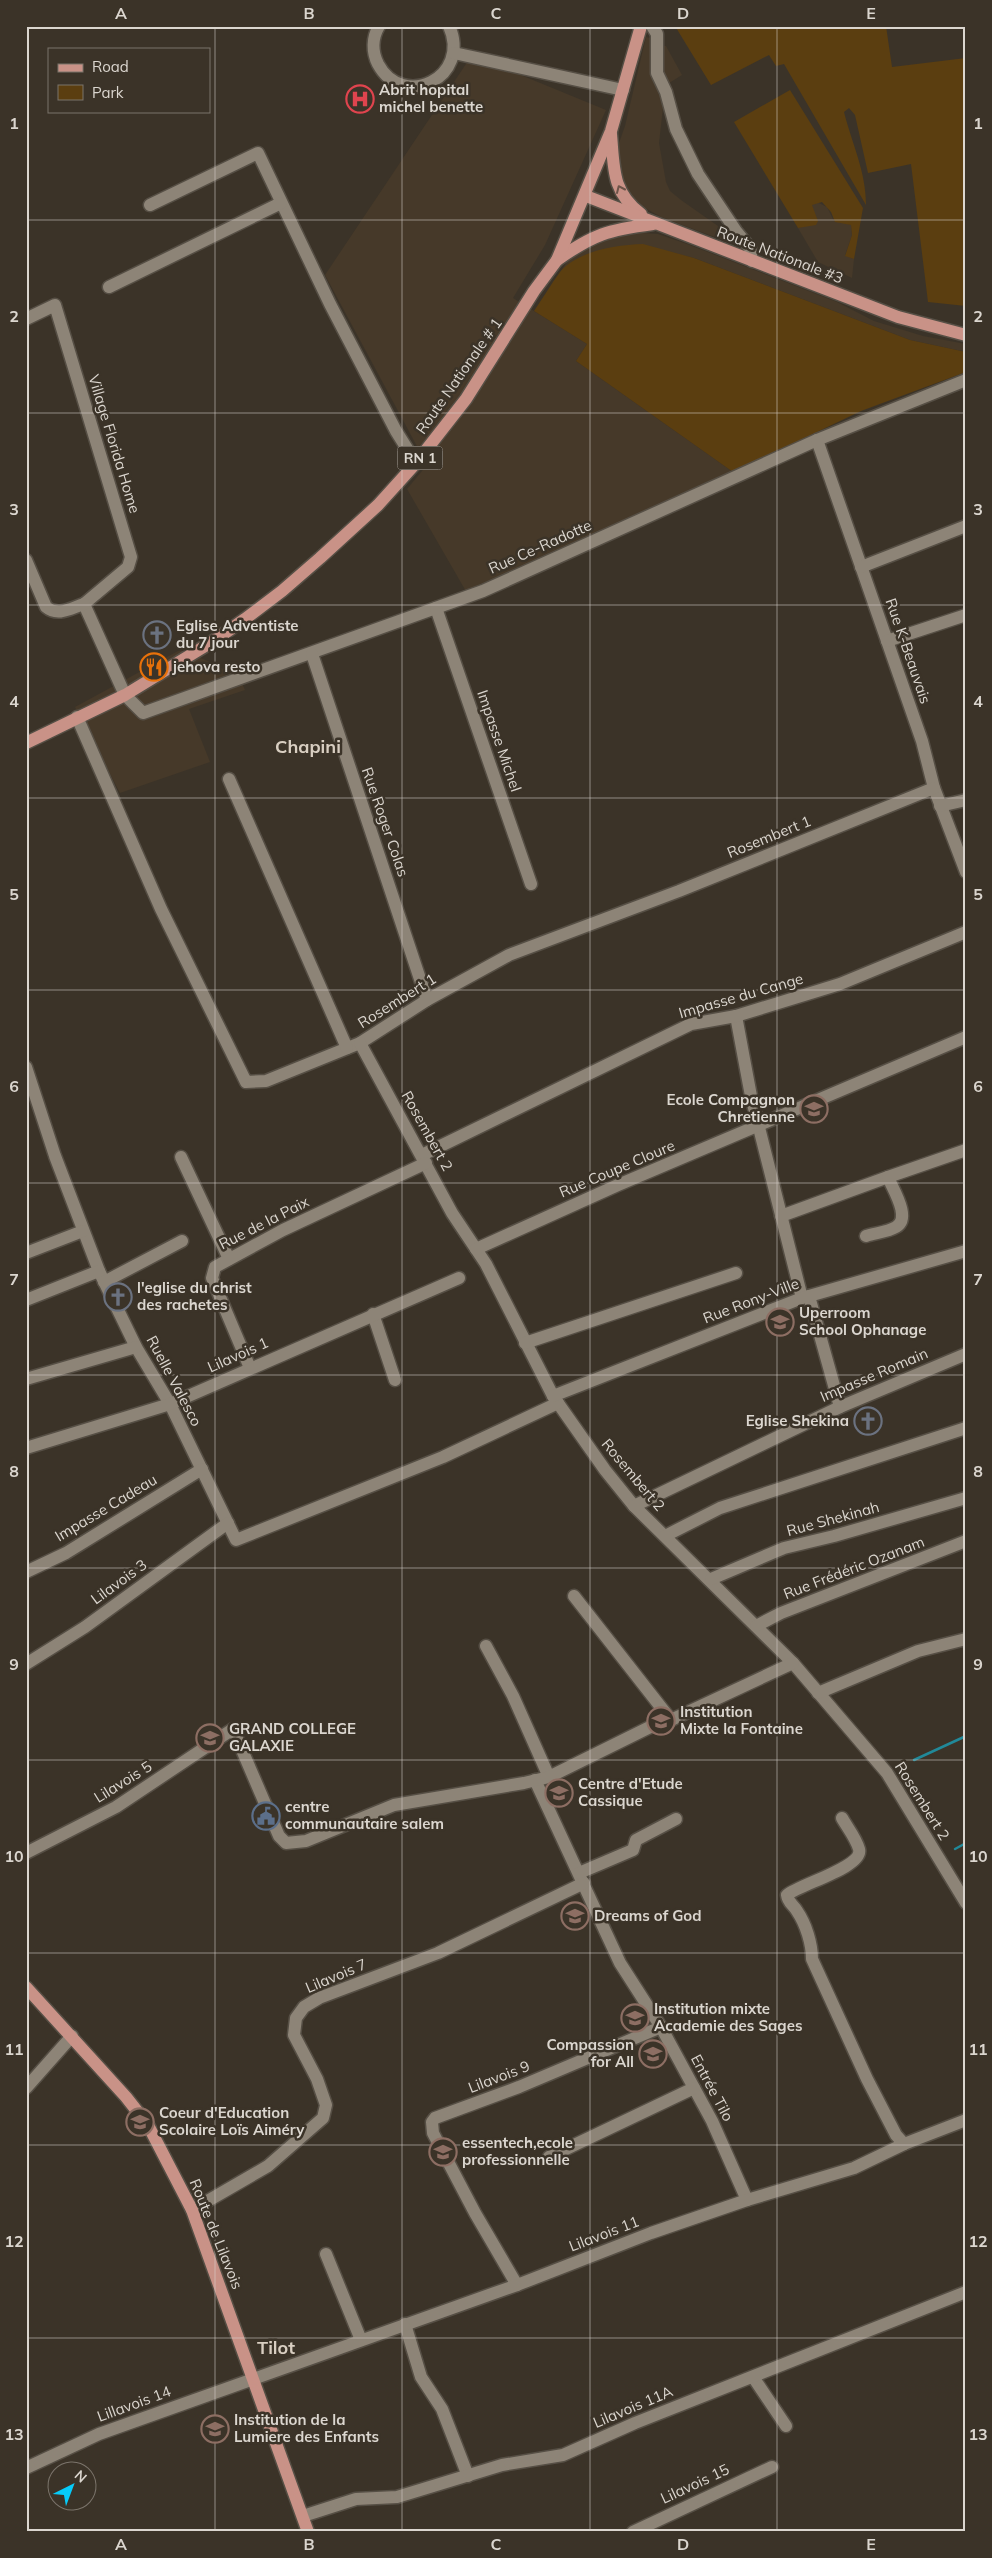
<svg xmlns="http://www.w3.org/2000/svg" width="992" height="2558" viewBox="0 0 992 2558" font-family="Mulish,sans-serif">
<style>
.built{fill:#463929}
.green{fill:#5b3e10}
.lines{fill:none;stroke-linecap:round;stroke-linejoin:round}
.stream{stroke:#218999;stroke-width:2.5}
.minor-casing{stroke:#564f45;stroke-width:15}
.major-casing{stroke:#564f45;stroke-width:15}
.minor{stroke:#8d8477;stroke-width:12}
.major{stroke:#c99287;stroke-width:12}
.oneway{stroke:#6d5449}
.grid{fill:none;stroke:#dbd6cf;stroke-width:1;stroke-opacity:0.55}
.labels{text-anchor:middle;stroke-width:5;stroke-linejoin:round;paint-order:stroke}
.shield{fill:#3b3328;stroke:#aba59d;stroke-width:1}
.shield-label{font-size:14px;font-weight:bold;fill:#dbd6cf}
.poi-label{font-size:15px;font-weight:bold;fill:#dbd6cf;stroke:#3b3328;text-anchor:start}
.street-label{font-size:15px;fill:#dbd6cf;stroke:#3b3328}
.quarter-label{font-size:18px;font-weight:bold;fill:#d8cec1;stroke:#3b3328}
.neatline{fill:none;stroke:#dbd6cf;stroke-width:2}
.grid-label{font-size:16px;text-anchor:middle;font-weight:bold;fill:#dbd6cf}
</style>
<rect width="100%" height="100%" fill="#3b3328"/>
<g class="built">
<polygon points="646,37 650,38 654,45 666,46 682,75 661,88 664,99 659,143 666,182 670,191 681,200 735,238 731,243 661,217 629,199 615,154 625,126"/>
<polygon points="472,55 606,110 545,245 513,298 587,344 576,361 733,472 467,593 407,489 427,465 325,275"/>
<polygon points="817,202 827,207 833,219 851,225 852,235 845,255 854,259 852,278 818,262 798,228 805,226 812,204"/>
<polygon points="630,232 658,234 687,244 837,302 874,321 923,336 966,344 966,352 910,340 694,258 673,253 606,249 561,271 572,254 586,246"/>
<polygon points="180,650 213,663 240,679 245,690 189,709 210,762 120,793 75,707"/>
</g>
<g class="green">
<path d="M 675,26 L 886,26 L 892,67 L 966,58 L 966,306 L 928,302 L 911,164 L 868,173 L 855,115 L 849,108 L 844,112 C 852,144 866,171 866,205 L 784,64 L 776,66 L 769,55 L 711,85 Z"/>
<polygon points="790,90 863,208 854,259 845,256 852,235 851,225 835,222 831,212 822,202 812,205 818,221 816,225 798,228 734,122"/>
<path d="M 643,244 L 694,258 L 910,340 L 966,352 L 966,372 L 861,411 L 733,472 L 576,361 L 587,344 L 534,311 C 543,298 551,284 560,272 C 579,250 617,245 643,244 Z"/>
</g>
<g class="lines">
<g class="stream">
<polyline points="914,1760 966,1736"/>
<polyline points="955,1849 966,1843"/>
</g>
<g class="minor-casing">
<g id="minor">
<path d="M 379,26 C 372,38 372,52 378,64 C 403,111 472,77 449,26"/>
<polyline points="652,26 657,34 657,73 666,92 676,129 698,174 736,231 750,248 752,261"/>
<polyline points="454,53 623,90"/>
<polyline points="150,205 258,153 330,304 396,431 416,463"/>
<polyline points="109,287 281,203"/>
<polyline points="26,319 55,305 131,557 128,567 84,604 125,695 143,713 483,591 817,440 966,380"/>
<polyline points="817,440 922,741 934,788 966,872"/>
<path d="M 26,560 L 46,607 C 58,617 71,608 84,604"/>
<polyline points="861,567 966,526"/>
<polyline points="436,608 531,884"/>
<polyline points="887,641 966,615"/>
<polyline points="312,654 427,1000"/>
<polyline points="77,717 161,909 246,1082 266,1081 360,1043 427,1000 509,955 679,891 934,788"/>
<polyline points="229,779 347,1048"/>
<polyline points="940,806 966,800"/>
<polyline points="736,1016 751,1096 802,1298"/>
<polyline points="360,1043 452,1213 486,1264 553,1396 605,1470 634,1506 793,1663 887,1773 966,1903"/>
<polyline points="26,1067 55,1156 99,1271 136,1347 170,1404 236,1540 443,1457 558,1403"/>
<polyline points="422,1155 691,1024 736,1016 840,984 966,932"/>
<polyline points="181,1157 229,1259"/>
<polyline points="781,1216 888,1177"/>
<path d="M 866,1236 C 875,1233 888,1232 896,1227 C 912,1218 892,1188 888,1177 L 966,1150"/>
<polyline points="476,1249 618,1185 966,1037"/>
<polyline points="26,1253 83,1231"/>
<polyline points="104,1282 182,1241"/>
<polyline points="809,1296 840,1407"/>
<polyline points="26,1300 99,1271"/>
<polyline points="373,1314 395,1380"/>
<polyline points="525,1343 736,1273"/>
<polyline points="250,1368 212,1278 215,1267 283,1230 426,1163"/>
<polyline points="26,1379 136,1347"/>
<polyline points="553,1396 802,1298 966,1251"/>
<polyline points="26,1448 170,1404 459,1278"/>
<polyline points="634,1506 840,1407 966,1354"/>
<polyline points="665,1536 720,1508 966,1428"/>
<polyline points="26,1572 66,1553 202,1469"/>
<polyline points="711,1579 784,1548 834,1536 966,1498"/>
<polyline points="574,1596 671,1720"/>
<polyline points="756,1626 781,1613 966,1541"/>
<polyline points="486,1646 513,1696 549,1777"/>
<polyline points="26,1664 85,1627 228,1523"/>
<polyline points="818,1693 918,1651 966,1639"/>
<polyline points="535,1780 620,1963 661,2027 712,2121 747,2200"/>
<path d="M 842,1818 C 847,1827 856,1838 859,1849 C 864,1867 800,1884 787,1895 C 788,1903 793,1904 797,1911 C 806,1924 812,1944 812,1959 L 867,2079 L 896,2135 L 904,2144"/>
<polyline points="26,1853 116,1807 233,1729 279,1836 286,1843 306,1841 394,1805 524,1783 549,1777 650,1727 671,1720 793,1663"/>
<polyline points="579,1873 633,1850 636,1840 676,1819"/>
<polyline points="26,2088 72,2036"/>
<polyline points="549,2157 694,2088"/>
<polyline points="192,2210 268,2166 323,2118 326,2105 317,2079 294,2035 296,2018 304,2007 319,1998 438,1953 584,1883"/>
<polyline points="326,2254 361,2340"/>
<polyline points="517,2285 475,2213 433,2133 432,2122 435,2118 519,2087 661,2027"/>
<polyline points="405,2324 421,2377 442,2409 468,2476"/>
<polyline points="753,2377 786,2426"/>
<polyline points="26,2468 99,2434 517,2285 651,2233 747,2200 854,2168 904,2144 966,2120"/>
<polyline points="303,2516 356,2499 397,2497 502,2465 563,2455 635,2423 966,2292"/>
<polyline points="633,2532 772,2467"/>
</g>
</g>
<g class="major-casing">
<g id="major">
<path d="M 611,134 C 614,169 612,192 641,214"/>
<polyline points="586,196 898,317 966,335"/>
<path d="M 557,260 C 594,234 608,230 653,224"/>
<polyline points="26,743 125,695 215,640 245,619 282,591 320,558 378,505 416,463 466,399 534,291 557,260 611,131 641,26"/>
<polyline points="26,1987 126,2097 148,2125 192,2210 308,2532"/>
</g>
</g>
<use href="#minor" class="minor"/>
<use href="#major" class="major"/>
</g>
<defs><path id="oneway-chevron" d="M-2-3.5L2.5 0L-2 3.5" fill="none" stroke-width="1.6" stroke-linecap="round" stroke-linejoin="round" transform="scale(1.25)"/></defs>
<use class="oneway" href="#oneway-chevron" transform="translate(620 189) rotate(-114)"/>
<path class="grid" d="M 215,26 L 215,2532M 402,26 L 402,2532M 590,26 L 590,2532M 777,26 L 777,2532M 26,220 L 966,220M 26,413 L 966,413M 26,605 L 966,605M 26,798 L 966,798M 26,990 L 966,990M 26,1183 L 966,1183M 26,1375 L 966,1375M 26,1568 L 966,1568M 26,1760 L 966,1760M 26,1953 L 966,1953M 26,2145 L 966,2145M 26,2338 L 966,2338"/>
<defs>
<g id="hospital-ring" transform="scale(1.4375)"><circle r="9.5" fill="#3b3328" stroke="#e0444e" stroke-width="1.5"/><path d="M-5-5h3v3.5h4V-5h3V5h-3V1.5h-4V5h-3Z" fill="#e0444e"/></g>
<g id="church-ring" transform="scale(1.4375)"><circle r="9.5" fill="#3b3328" stroke="#6b7280" stroke-width="1.5"/><path d="M-1.2-6h2.4v3.5h3.3v2.4h-3.3V6h-2.4V-.1h-3.3v-2.4h3.3Z" fill="#6b7280"/></g>
<g id="restaurant-ring" transform="scale(1.4375)"><circle r="9.5" fill="#3b3328" stroke="#e8710a" stroke-width="1.5"/><path d="M-5-6h1v4h1v-4h1v4h1v-4h1v5L-1.5 .5V6h-2V.5L-5-1ZM5-6V6H3V1.5H1.5Q1.5-4 5-6Z" fill="#e8710a"/></g>
<g id="school-ring" transform="scale(1.4375)"><circle r="9.5" fill="#3b3328" stroke="#8d6e63" stroke-width="1.5"/><path d="M0-5L7-2L0 1L-7-2ZM-4 1L0 2.5L4 1V4Q0 6-4 4Z" fill="#8d6e63"/></g>
<g id="university-ring" transform="scale(1.4375)"><circle r="9.5" fill="#3b3328" stroke="#8d6e63" stroke-width="1.5"/><path d="M0-5L7-2L0 1L-7-2ZM-4 1L0 2.5L4 1V4Q0 6-4 4Z" fill="#8d6e63"/></g>
<g id="civic-ring" transform="scale(1.4375)"><circle r="9.5" fill="#3b3328" stroke="#5c6f8a" stroke-width="1.5"/><path d="M-.6-6.5H3V-4.5H.6V-3L4-1V1h2V6H-6V1h2V-1L-.6-3ZM-1.2 2.5V6h2.4V2.5Z" fill="#5c6f8a"/></g>
</defs>
<g fill-rule="evenodd">
<use href="#hospital-ring" x="360" y="99"/>
<use href="#church-ring" x="157" y="635"/>
<use href="#restaurant-ring" x="154" y="667"/>
<use href="#school-ring" x="814" y="1109"/>
<use href="#church-ring" x="118" y="1297"/>
<use href="#school-ring" x="780" y="1322"/>
<use href="#church-ring" x="868" y="1421"/>
<use href="#school-ring" x="661" y="1721"/>
<use href="#university-ring" x="210" y="1738"/>
<use href="#school-ring" x="559" y="1793"/>
<use href="#civic-ring" x="266" y="1816"/>
<use href="#school-ring" x="575" y="1916"/>
<use href="#school-ring" x="635" y="2018"/>
<use href="#school-ring" x="653" y="2054"/>
<use href="#school-ring" x="140" y="2122"/>
<use href="#school-ring" x="443" y="2152"/>
<use href="#school-ring" x="215" y="2429"/>
</g>
<g class="labels">
<rect class="shield" x="397.5" y="446.5" width="45" height="23" rx="4"/>
<g class="shield-label">
<text x="420" y="463">RN 1</text>
</g>
<g class="poi-label">
<text x="379" y="95">Abrit hopital<tspan x="379" dy="17">michel benette</tspan></text>
<text x="176" y="631">Eglise Adventiste<tspan x="176" dy="17">du 7 jour</tspan></text>
<text x="173" y="672">jehova resto</text>
<text x="795" y="1105" text-anchor="end">Ecole Compagnon<tspan x="795" dy="17">Chretienne</tspan></text>
<text x="137" y="1293">l'eglise du christ<tspan x="137" dy="17">des rachetes</tspan></text>
<text x="799" y="1318">Uperroom<tspan x="799" dy="17">School Ophanage</tspan></text>
<text x="849" y="1426" text-anchor="end">Eglise Shekina</text>
<text x="680" y="1717">Institution<tspan x="680" dy="17">Mixte la Fontaine</tspan></text>
<text x="229" y="1734">GRAND COLLEGE<tspan x="229" dy="17">GALAXIE</tspan></text>
<text x="578" y="1789">Centre d'Etude<tspan x="578" dy="17">Cassique</tspan></text>
<text x="285" y="1812">centre<tspan x="285" dy="17">communautaire salem</tspan></text>
<text x="594" y="1921">Dreams of God</text>
<text x="654" y="2014">Institution mixte<tspan x="654" dy="17">Academie des Sages</tspan></text>
<text x="634" y="2050" text-anchor="end">Compassion<tspan x="634" dy="17">for All</tspan></text>
<text x="159" y="2118">Coeur d'Education<tspan x="159" dy="17">Scolaire Loïs Aiméry</tspan></text>
<text x="462" y="2148">essentech,ecole<tspan x="462" dy="17">professionnelle</tspan></text>
<text x="234" y="2425">Institution de la<tspan x="234" dy="17">Lumiere des Enfants</tspan></text>
</g>
<g class="street-label">
<text transform="translate(780 255) rotate(21)" y="5">Route Nationale #3</text>
<text transform="translate(459 376) rotate(-55)" y="5">Route Nationale # 1</text>
<text transform="translate(114 444) rotate(73)" y="5">Village Florida Home</text>
<text transform="translate(540 547) rotate(-24)" y="5">Rue Ce-Radotte</text>
<text transform="translate(908 651) rotate(71)" y="5">Rue K-Beauvais</text>
<text transform="translate(499 741) rotate(71)" y="5">Impasse Michel</text>
<text transform="translate(385 822) rotate(71)" y="5">Rue Roger Colas</text>
<text transform="translate(769 837) rotate(-22)" y="5">Rosembert 1</text>
<text transform="translate(741 996) rotate(-16)" y="5">Impasse du Cange</text>
<text transform="translate(397 1001) rotate(-32)" y="5">Rosembert 1</text>
<text transform="translate(427 1131) rotate(61)" y="5">Rosembert 2</text>
<text transform="translate(617 1169) rotate(-23)" y="5">Rue Coupe Cloure</text>
<text transform="translate(264 1223) rotate(-27)" y="5">Rue de la Paix</text>
<text transform="translate(751 1301) rotate(-21)" y="5">Rue Rony-Ville</text>
<text transform="translate(238 1355) rotate(-24)" y="5">Lilavois 1</text>
<text transform="translate(874 1375) rotate(-23)" y="5">Impasse Romain</text>
<text transform="translate(174 1381) rotate(62)" y="5">Ruelle Valesco</text>
<text transform="translate(633 1475) rotate(50)" y="5">Rosembert 2</text>
<text transform="translate(106 1508) rotate(-31)" y="5">Impasse Cadeau</text>
<text transform="translate(833 1519) rotate(-15)" y="5">Rue Shekinah</text>
<text transform="translate(854 1568) rotate(-21)" y="5">Rue Frédéric Ozanam</text>
<text transform="translate(119 1582) rotate(-36)" y="5">Lilavois 3</text>
<text transform="translate(123 1782) rotate(-32)" y="5">Lilavois 5</text>
<text transform="translate(922 1801) rotate(58)" y="5">Rosembert 2</text>
<text transform="translate(336 1976) rotate(-23)" y="5">Lilavois 7</text>
<text transform="translate(499 2077) rotate(-21)" y="5">Lilavois 9</text>
<text transform="translate(712 2088) rotate(62)" y="5">Entrée Tilo</text>
<text transform="translate(216 2234) rotate(68)" y="5">Route de Lilavois</text>
<text transform="translate(604 2234) rotate(-21)" y="5">Lilavois 11</text>
<text transform="translate(134 2404) rotate(-20)" y="5">Lillavois 14</text>
<text transform="translate(633 2407) rotate(-23)" y="5">Lilavois 11A</text>
<text transform="translate(695 2484) rotate(-25)" y="5">Lilavois 15</text>
</g>
<g class="quarter-label">
<text x="308" y="753">Chapini</text>
<text x="276" y="2354">Tilot</text>
</g>
</g>
<rect width="992" height="2558" fill="none" stroke="#3b3328" stroke-width="55"/>
<rect x="48" y="48" width="162" height="65" fill="#3b3328" stroke="#7b746b"/>
<rect x="58" y="64" width="25" height="8" fill="#c99287" stroke="#7b746b"/>
<text x="92" y="72" font-size="15" fill="#dbd6cf">Road</text>
<rect x="58" y="85" width="25" height="15" fill="#5b3e10" stroke="#7b746b"/>
<text x="92" y="98" font-size="15" fill="#dbd6cf">Park</text>
<g transform="translate(72 2486) rotate(42)"><circle r="24" fill="#3b3328" stroke="#7b746b"/>
<path d="M0-4L9 19L0 12L-9 19Z" fill="#06cbf9"/>
<text y="-8" font-size="14" font-weight="bold" text-anchor="middle" fill="#dbd6cf">N</text>
</g>
<rect x="28" y="28" width="936" height="2502" class="neatline"/>
<g class="grid-label">
<text x="121" y="19">A</text>
<text x="309" y="19">B</text>
<text x="496" y="19">C</text>
<text x="683" y="19">D</text>
<text x="871" y="19">E</text>
<text x="14" y="129">1</text>
<text x="978" y="129">1</text>
<text x="14" y="322">2</text>
<text x="978" y="322">2</text>
<text x="14" y="515">3</text>
<text x="978" y="515">3</text>
<text x="14" y="707">4</text>
<text x="978" y="707">4</text>
<text x="14" y="900">5</text>
<text x="978" y="900">5</text>
<text x="14" y="1092">6</text>
<text x="978" y="1092">6</text>
<text x="14" y="1285">7</text>
<text x="978" y="1285">7</text>
<text x="14" y="1477">8</text>
<text x="978" y="1477">8</text>
<text x="14" y="1670">9</text>
<text x="978" y="1670">9</text>
<text x="14" y="1862">10</text>
<text x="978" y="1862">10</text>
<text x="14" y="2055">11</text>
<text x="978" y="2055">11</text>
<text x="14" y="2247">12</text>
<text x="978" y="2247">12</text>
<text x="14" y="2440">13</text>
<text x="978" y="2440">13</text>
<text x="121" y="2550">A</text>
<text x="309" y="2550">B</text>
<text x="496" y="2550">C</text>
<text x="683" y="2550">D</text>
<text x="871" y="2550">E</text>
</g>
</svg>
